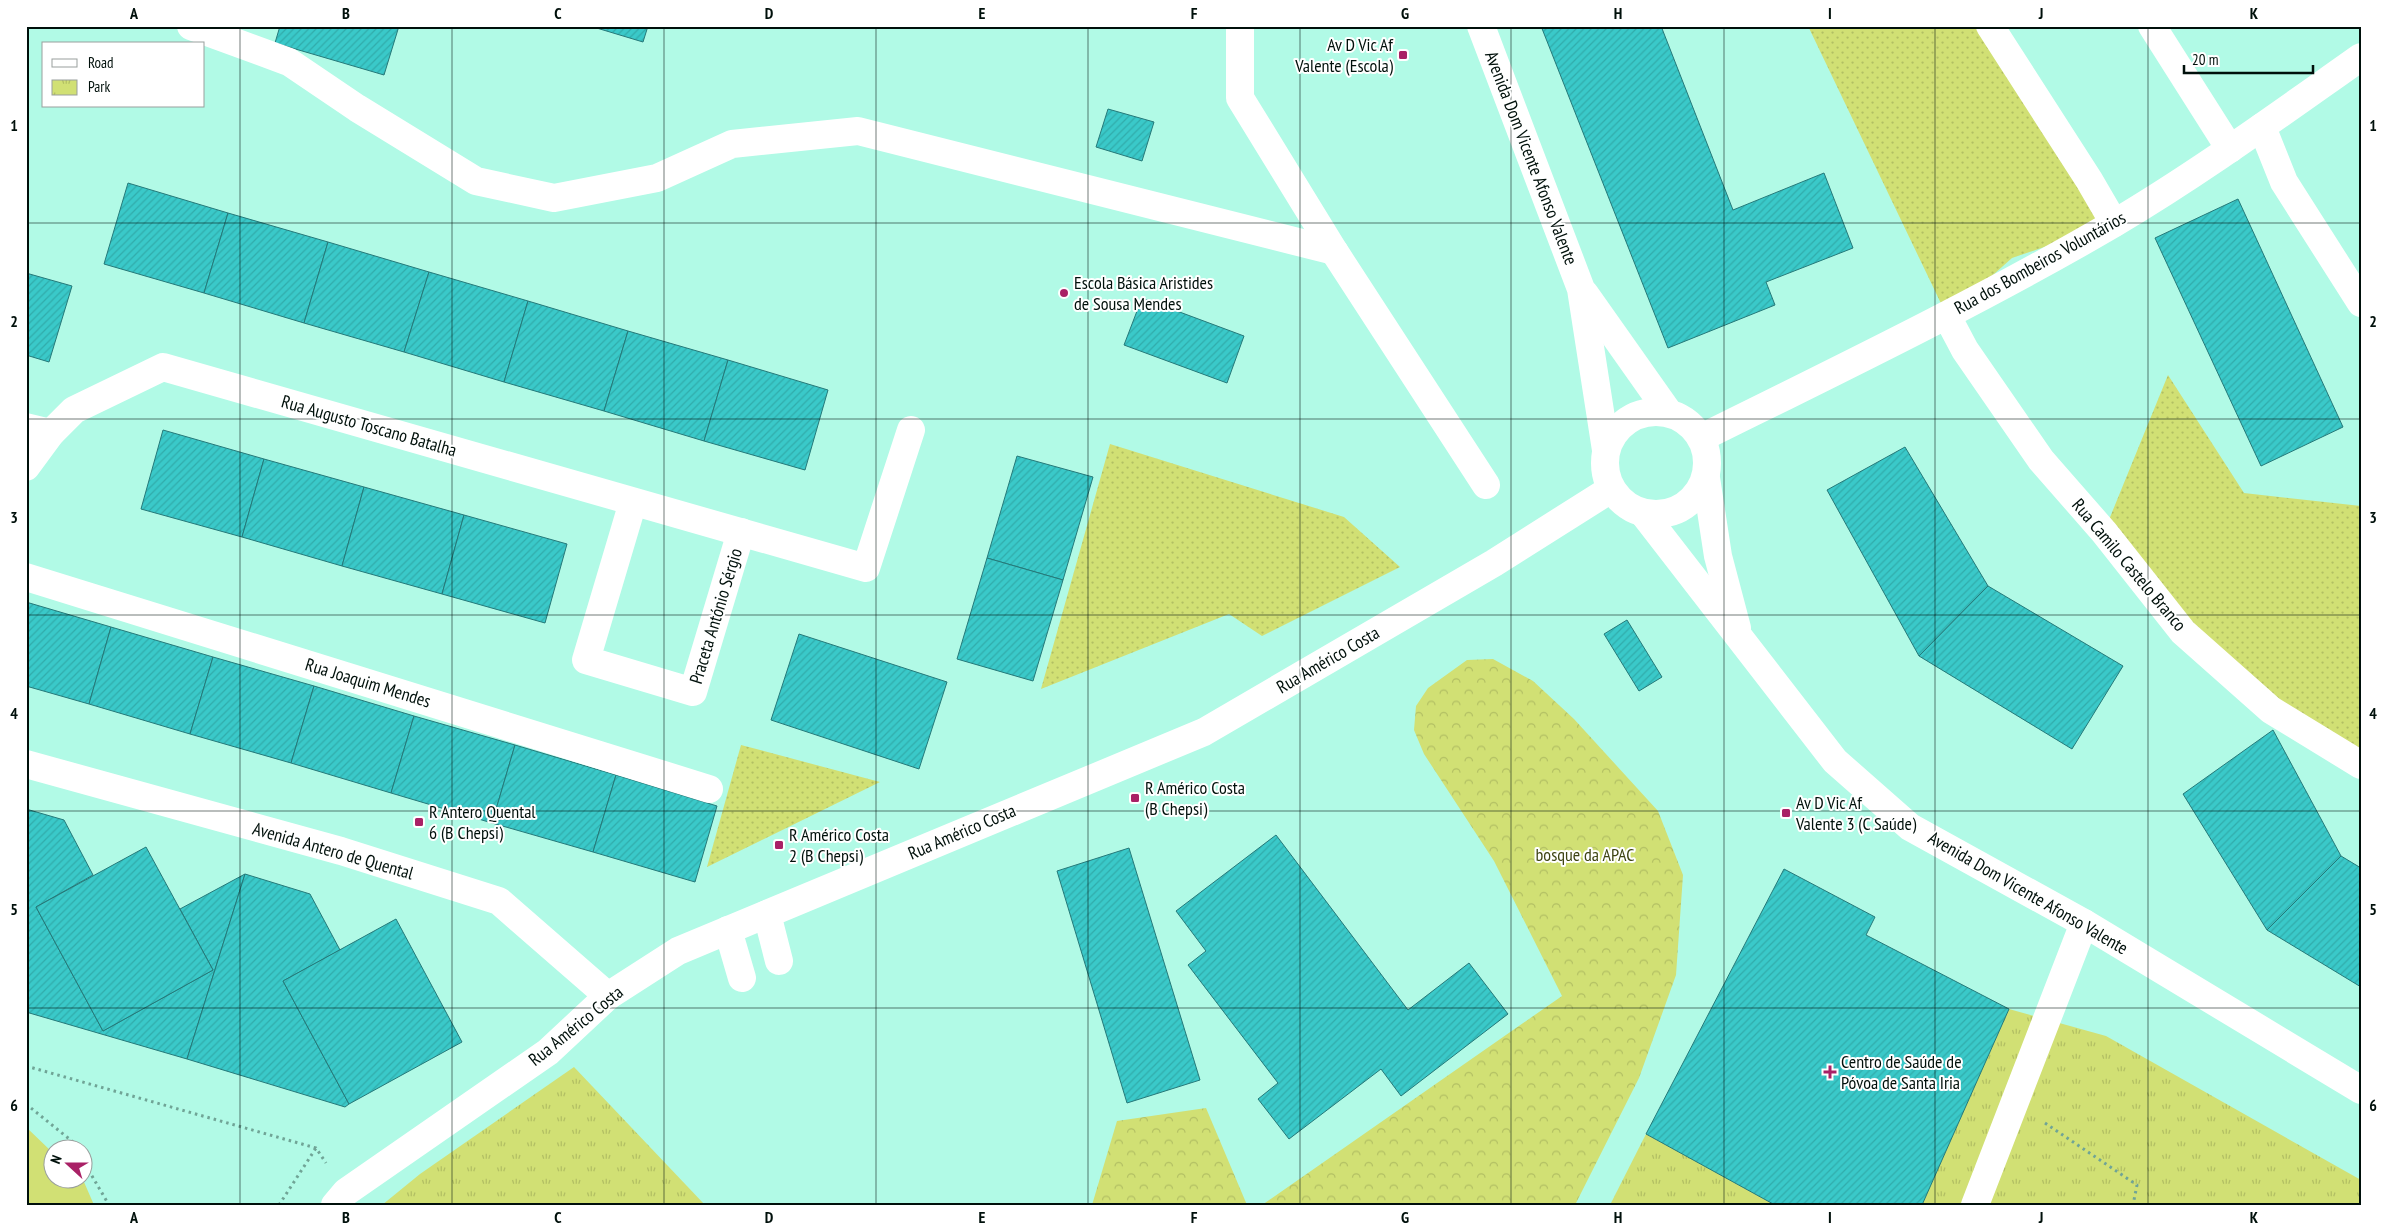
<svg xmlns="http://www.w3.org/2000/svg" width="2387" height="1231" viewBox="0 0 2387 1231" font-family="'PT Sans Narrow',sans-serif">
<style>
.grass{fill:url(#grass-dots)}
.forest{fill:url(#forest-crowns)}
.park{fill:url(#park-tufts)}
.pitch{fill:#d1e074}
.building{fill:url(#building-hatch);stroke:#257979}
.lines{fill:none;stroke-linecap:round;stroke-linejoin:round}
.path{stroke:#70a496;stroke-width:3;stroke-dasharray:2.5 4;stroke-linecap:butt}
.minor{stroke:#fff;stroke-width:28}
.grid{fill:none;stroke:#00100b;stroke-width:1;stroke-opacity:0.55}
.poi-dot{fill:#a92166;stroke:#fff;stroke-width:2}
.labels{text-anchor:middle;stroke-width:4;stroke-linejoin:round;paint-order:stroke}
.poi-label{font-size:18px;fill:#00100b;stroke:#fff;text-anchor:start}
.street-label{font-size:18px;fill:#00100b;stroke:#fff}
.park-label{font-size:18px;fill:#3e4413;stroke:#fff}
.neatline{fill:none;stroke:#00100b;stroke-width:2}
.grid-label{font-size:16px;text-anchor:middle;font-weight:bold;fill:#00100b}
</style>
<defs>
<pattern id="grass-dots" width="8" height="8" patternUnits="userSpaceOnUse" patternTransform="scale(1.25)"><rect width="8" height="8" fill="#d1e074"/><path d="M2 2h.1M6 6h.1" fill="none" stroke="#b2bf63" stroke-width="1.8" stroke-linecap="round"/></pattern>
<pattern id="forest-crowns" width="20" height="18" patternUnits="userSpaceOnUse" patternTransform="scale(1.25)"><rect width="20" height="18" fill="#d1e074"/><path d="M2 6a3 3 0 1 1 6 0M12 15a3 3 0 1 1 6 0" fill="none" stroke="#b2bf63"/></pattern>
<pattern id="park-tufts" width="24" height="20" patternUnits="userSpaceOnUse" patternTransform="scale(1.25)"><rect width="24" height="20" fill="#d1e074"/><path d="M3 7l-1-3M5 7V3M7 7l1-3M15 17l-1-3M17 17v-4M19 17l1-3" fill="none" stroke="#b2bf63"/></pattern>
<pattern id="building-hatch" width="6" height="6" patternUnits="userSpaceOnUse" patternTransform="scale(1.25)"><rect width="6" height="6" fill="#3ac9c9"/><path d="M-1 1l2-2M0 6l6-6M5 7l2-2" fill="none" stroke="#31acab"/></pattern>
</defs>
<rect width="100%" height="100%" fill="#b1fae6"/>
<g class="grass">
<polygon points="1808,26 1980,26 2114,223 2012,258 1947,316"/>
<polygon points="2168,375 2244,493 2361,506 2361,765 2271,710 2104,532"/>
<polygon points="1110,444 1344,517 1400,567 1262,636 1229,614 1041,689"/>
<polygon points="741,745 880,782 707,867"/>
</g>
<g class="forest">
<polygon points="1493,659 1533,681 1574,719 1658,811 1683,875 1676,975 1639,1078 1575,1205 1262,1205 1562,996 1494,861 1424,754 1414,730 1416,706 1428,688 1467,660"/>
<polygon points="1206,1108 1247,1205 1092,1205 1117,1121"/>
</g>
<g class="park">
<polygon points="2009,1009 2106,1036 2361,1180 2361,1205 1922,1205"/>
<polygon points="574,1067 705,1205 382,1205 420,1174"/>
<polygon points="1646,1134 1775,1205 1610,1205"/>
</g>
<polygon class="pitch" points="26,1127 52,1152 52,1178 81,1179 84,1182 94,1205 26,1205"/>
<g class="building">
<polygon points="280,26 399,26 384,75 275,43"/>
<polygon points="590,26 648,26 643,42"/>
<polygon points="1541,26 1661,26 1733,210 1824,173 1853,248 1766,282 1775,305 1668,348"/>
<polygon points="1108,109 1154,122 1142,161 1096,147"/>
<polygon points="128,183 228,213 204,293 104,264"/>
<polygon points="2238,199 2343,427 2261,466 2155,238"/>
<polygon points="228,213 328,242 304,323 204,293"/>
<polygon points="328,242 429,272 404,352 304,323"/>
<polygon points="429,272 528,301 504,382 404,352"/>
<polygon points="26,273 72,286 49,362 26,355"/>
<polygon points="1142,298 1244,336 1227,383 1124,345"/>
<polygon points="528,301 628,331 604,411 504,382"/>
<polygon points="628,331 728,360 704,441 604,411"/>
<polygon points="728,360 828,390 805,470 704,441"/>
<polygon points="163,430 264,459 242,537 141,509"/>
<polygon points="1905,447 1988,586 1919,656 1827,490"/>
<polygon points="1017,456 1093,477 1063,580 987,558"/>
<polygon points="264,459 364,487 342,566 242,537"/>
<polygon points="364,487 464,515 442,594 342,566"/>
<polygon points="464,515 567,544 545,623 442,594"/>
<polygon points="987,558 1063,580 1033,681 957,659"/>
<polygon points="1988,586 2123,666 2072,749 1919,656"/>
<polygon points="26,602 111,627 89,704 26,686"/>
<polygon points="1627,620 1662,677 1639,691 1604,634"/>
<polygon points="111,627 213,657 190,734 89,704"/>
<polygon points="799,634 947,682 919,769 771,720"/>
<polygon points="213,657 314,686 291,763 190,734"/>
<polygon points="314,686 414,716 391,793 291,763"/>
<polygon points="414,716 515,745 492,823 391,793"/>
<polygon points="2273,730 2341,856 2267,930 2183,794"/>
<polygon points="515,745 616,775 593,852 492,823"/>
<polygon points="616,775 717,806 695,882 593,852"/>
<polygon points="26,809 64,820 93,875 36,907 103,1031 213,970 180,909 245,874 187,1059 26,1012"/>
<polygon points="1276,835 1408,1010 1469,963 1508,1014 1401,1096 1381,1069 1289,1139 1258,1099 1278,1083 1188,965 1206,951 1176,911"/>
<polygon points="146,847 213,970 103,1031 36,907"/>
<polygon points="1129,848 1200,1080 1127,1103 1057,871"/>
<polygon points="2341,856 2361,868 2361,987 2267,930"/>
<polygon points="1784,869 1875,917 1866,935 2009,1009 1922,1205 1775,1205 1646,1134"/>
<polygon points="245,874 310,894 340,950 283,981 349,1104 345,1107 187,1059"/>
<polygon points="396,919 462,1042 349,1104 283,981"/>
</g>
<g class="lines">
<g class="path">
<polyline points="26,1066 316,1148 326,1163"/>
<polyline points="26,1104 73,1142 76,1148"/>
<polyline points="2045,1123 2137,1185 2133,1205"/>
<polyline points="82,1159 109,1205"/>
<polyline points="279,1205 316,1148"/>
</g>
<g class="minor">
<polyline points="191,26 289,62 357,108 476,181 554,198 657,178 732,144 858,131 1334,251"/>
<polyline points="1240,26 1240,98 1334,251 1486,485"/>
<polyline points="1481,26 1581,289 1606,450"/>
<polyline points="1990,26 2089,180 2114,223"/>
<polyline points="2152,26 2230,149"/>
<polyline points="2262,127 2284,182 2361,303"/>
<polyline points="1585,294 1669,413"/>
<polyline points="1947,316 1965,350 2041,460 2104,532 2183,632 2271,710 2361,765"/>
<circle cx="1656" cy="463" r="51"/>
<polyline points="26,427 51,433"/>
<path d="M 1701,438 C 1840,369 1979,302 2113,224 C 2199,173 2280,114 2361,57"/>
<polyline points="26,467 51,433 74,410 163,367 866,568 911,430"/>
<polyline points="1706,478 1718,556 1737,628"/>
<polyline points="633,502 586,660 693,692 741,532"/>
<polyline points="1643,513 1835,761 1910,827 2084,923 2361,1090"/>
<polyline points="26,577 709,789"/>
<polyline points="26,764 341,851 499,901 608,996"/>
<polyline points="767,914 779,961"/>
<polyline points="728,930 742,978"/>
<polyline points="335,1205 346,1192 548,1052 608,996 678,951 1204,732 1494,563 1611,489"/>
<polyline points="1975,1205 2084,923"/>
</g>
</g>
<path class="grid" d="M 240,26 L 240,1205M 452,26 L 452,1205M 664,26 L 664,1205M 876,26 L 876,1205M 1088,26 L 1088,1205M 1300,26 L 1300,1205M 1511,26 L 1511,1205M 1724,26 L 1724,1205M 1935,26 L 1935,1205M 2148,26 L 2148,1205M 26,223 L 2361,223M 26,419 L 2361,419M 26,615 L 2361,615M 26,811 L 2361,811M 26,1008 L 2361,1008"/>
<g class="poi-dot">
<rect x="1398" y="50" width="10" height="10" rx="2.5"/>
<circle cx="1064" cy="293" r="5"/>
<rect x="1130" y="793" width="10" height="10" rx="2.5"/>
<rect x="1781" y="808" width="10" height="10" rx="2.5"/>
<rect x="414" y="817" width="10" height="10" rx="2.5"/>
<rect x="774" y="840" width="10" height="10" rx="2.5"/>
<path d="M1827.5 1064.5h5v5h5v5h-5v5h-5v-5h-5v-5h5z"/>
</g>
<g class="labels">
<g class="poi-label">
<text x="1393" y="51" text-anchor="end">Av D Vic Af<tspan x="1393" dy="21">Valente (Escola)</tspan></text>
<text x="1074" y="289">Escola Básica Aristides<tspan x="1074" dy="21">de Sousa Mendes</tspan></text>
<text x="1145" y="794">R Américo Costa<tspan x="1145" dy="21">(B Chepsi)</tspan></text>
<text x="1796" y="809">Av D Vic Af<tspan x="1796" dy="21">Valente 3 (C Saúde)</tspan></text>
<text x="429" y="818">R Antero Quental<tspan x="429" dy="21">6 (B Chepsi)</tspan></text>
<text x="789" y="841">R Américo Costa<tspan x="789" dy="21">2 (B Chepsi)</tspan></text>
<text x="1841" y="1068">Centro de Saúde de<tspan x="1841" dy="21">Póvoa de Santa Iria</tspan></text>
</g>
<g class="street-label">
<text transform="translate(1531 158) rotate(69)" y="6">Avenida Dom Vicente Afonso Valente</text>
<text transform="translate(2040 263) rotate(-29)" y="6">Rua dos Bombeiros Voluntários</text>
<text transform="translate(369 426) rotate(16)" y="6">Rua Augusto Toscano Batalha</text>
<text transform="translate(2129 565) rotate(50)" y="6">Rua Camilo Castelo Branco</text>
<text transform="translate(716 616) rotate(-73)" y="6">Praceta António Sérgio</text>
<text transform="translate(1328 660) rotate(-30)" y="6">Rua Américo Costa</text>
<text transform="translate(368 683) rotate(17)" y="6">Rua Joaquim Mendes</text>
<text transform="translate(962 832) rotate(-23)" y="6">Rua Américo Costa</text>
<text transform="translate(333 851) rotate(16)" y="6">Avenida Antero de Quental</text>
<text transform="translate(2028 893) rotate(30)" y="6">Avenida Dom Vicente Afonso Valente</text>
<text transform="translate(576 1026) rotate(-39)" y="6">Rua Américo Costa</text>
</g>
<g class="park-label">
<text x="1585" y="861">bosque da APAC</text>
</g>
</g>
<rect width="2387" height="1231" fill="none" stroke="#ffffff" stroke-width="55"/>
<rect x="42" y="42" width="162" height="65" fill="#ffffff" stroke="#999f9d"/>
<rect x="52" y="59" width="25" height="8" fill="#ffffff" stroke="#999f9d"/>
<text x="88" y="68" font-size="15" fill="#00100b">Road</text>
<rect x="52" y="80" width="25" height="15" fill="url(#park-tufts)" stroke="#999f9d"/>
<text x="88" y="92" font-size="15" fill="#00100b">Park</text>
<g transform="translate(68 1164) rotate(291)"><circle r="24" fill="#ffffff" stroke="#999f9d"/>
<path d="M0-4L9 19L0 12L-9 19Z" fill="#a92166"/>
<text y="-8" font-size="14" font-weight="bold" text-anchor="middle" fill="#00100b">N</text>
</g>
<path d="M2184 65v8h129v-8" fill="none" stroke="#00100b" stroke-width="2.5"/>
<text x="2192" y="65" font-size="15" fill="#00100b" stroke="#ffffff" stroke-width="4" paint-order="stroke">20 m</text>
<rect x="28" y="28" width="2332" height="1176" class="neatline"/>
<g class="grid-label">
<text x="134" y="19">A</text>
<text x="346" y="19">B</text>
<text x="558" y="19">C</text>
<text x="769" y="19">D</text>
<text x="982" y="19">E</text>
<text x="1194" y="19">F</text>
<text x="1405" y="19">G</text>
<text x="1618" y="19">H</text>
<text x="1830" y="19">I</text>
<text x="2041" y="19">J</text>
<text x="2254" y="19">K</text>
<text x="14" y="131">1</text>
<text x="2373" y="131">1</text>
<text x="14" y="327">2</text>
<text x="2373" y="327">2</text>
<text x="14" y="523">3</text>
<text x="2373" y="523">3</text>
<text x="14" y="719">4</text>
<text x="2373" y="719">4</text>
<text x="14" y="915">5</text>
<text x="2373" y="915">5</text>
<text x="14" y="1111">6</text>
<text x="2373" y="1111">6</text>
<text x="134" y="1223">A</text>
<text x="346" y="1223">B</text>
<text x="558" y="1223">C</text>
<text x="769" y="1223">D</text>
<text x="982" y="1223">E</text>
<text x="1194" y="1223">F</text>
<text x="1405" y="1223">G</text>
<text x="1618" y="1223">H</text>
<text x="1830" y="1223">I</text>
<text x="2041" y="1223">J</text>
<text x="2254" y="1223">K</text>
</g>
</svg>
